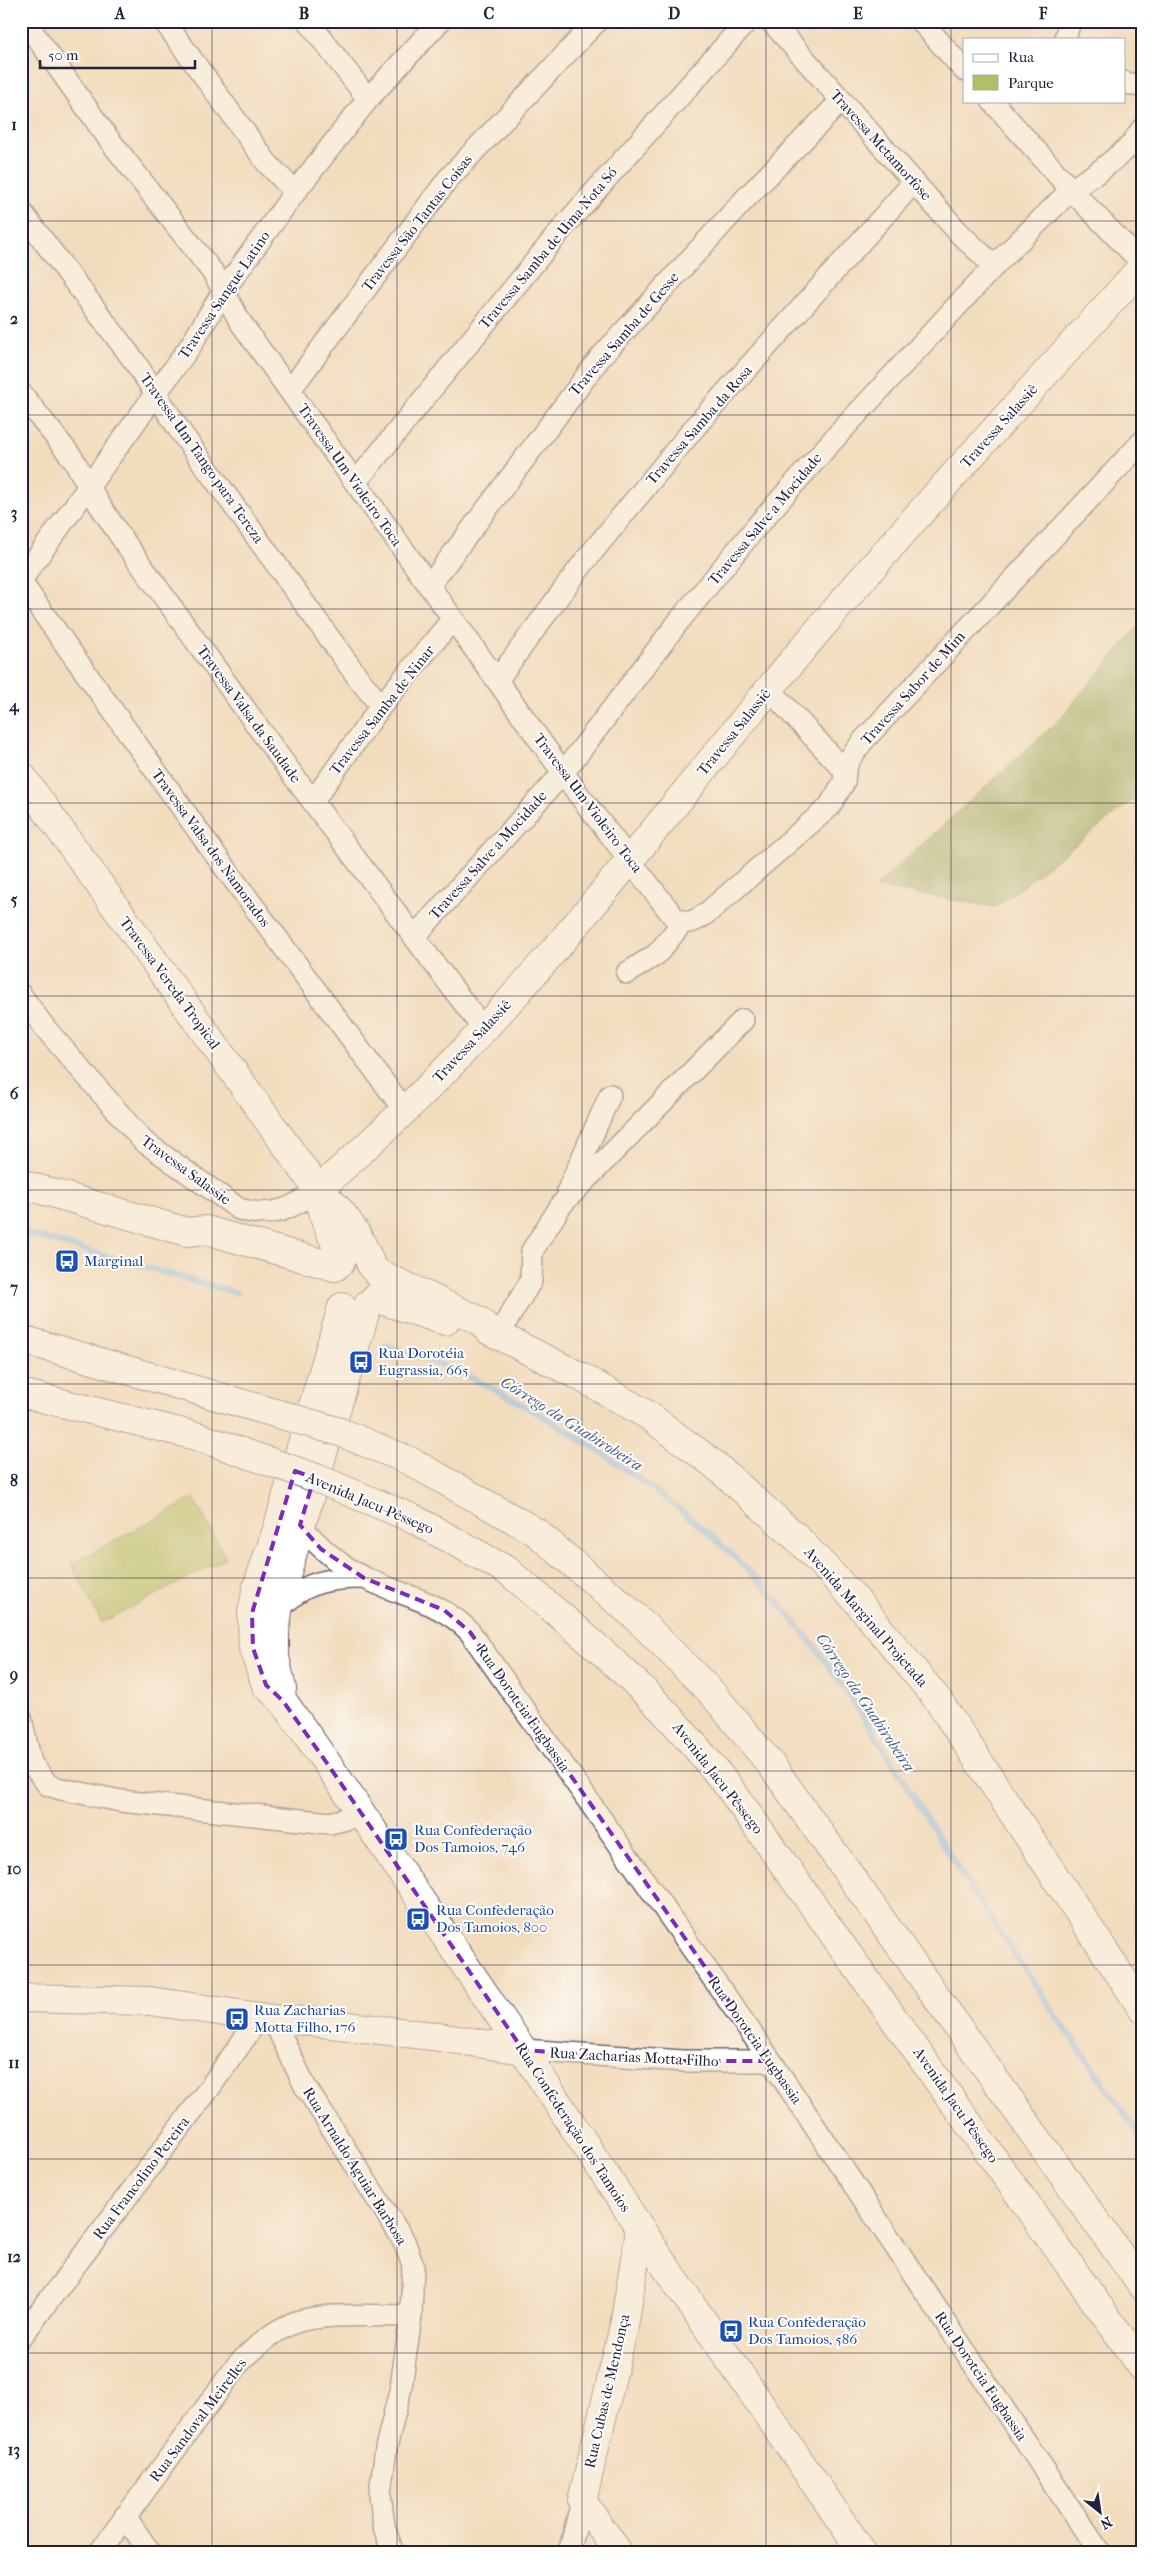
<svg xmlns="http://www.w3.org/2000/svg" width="1163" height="2574" viewBox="0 0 1163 2574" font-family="'IM FELL French Canon',serif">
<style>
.green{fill:#aec164;stroke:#687250}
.forest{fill:#8aa75a;stroke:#56644a}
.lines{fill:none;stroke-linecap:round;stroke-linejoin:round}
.stream{stroke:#7eb9f0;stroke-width:6}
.street-casing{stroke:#6b6369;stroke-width:24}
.secondary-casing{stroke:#6b6369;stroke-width:30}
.highway-casing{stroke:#6b6369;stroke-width:30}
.street{stroke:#fff;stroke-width:21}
.secondary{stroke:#fff;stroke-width:28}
.highway{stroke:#fff;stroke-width:28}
.highway-bridge-casing{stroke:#6b6369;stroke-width:30;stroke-linecap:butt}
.highway-bridge{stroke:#fff;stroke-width:28}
.marked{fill:none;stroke:#7b2cbf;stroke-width:4;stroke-dasharray:10 6;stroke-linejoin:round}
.grid{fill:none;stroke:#22223b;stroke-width:1;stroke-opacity:0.55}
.labels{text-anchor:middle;stroke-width:4;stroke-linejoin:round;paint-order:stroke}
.street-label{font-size:15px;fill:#22223b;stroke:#fff}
.transit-label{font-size:15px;fill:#164399;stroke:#fff;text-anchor:start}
.water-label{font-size:16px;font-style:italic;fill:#475e83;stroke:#fff}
.neatline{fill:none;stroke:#22223b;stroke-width:2}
.grid-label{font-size:16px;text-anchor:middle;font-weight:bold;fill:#22223b}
</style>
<rect width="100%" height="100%" fill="#fff"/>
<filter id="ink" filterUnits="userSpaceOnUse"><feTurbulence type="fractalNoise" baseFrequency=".02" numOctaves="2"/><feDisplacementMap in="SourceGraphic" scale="10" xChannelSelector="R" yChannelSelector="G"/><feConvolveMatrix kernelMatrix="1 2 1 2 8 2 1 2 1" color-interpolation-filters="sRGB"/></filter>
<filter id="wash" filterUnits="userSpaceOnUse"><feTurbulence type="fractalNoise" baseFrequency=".0096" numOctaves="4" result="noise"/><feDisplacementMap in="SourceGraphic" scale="20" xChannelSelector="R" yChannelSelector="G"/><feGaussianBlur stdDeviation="1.12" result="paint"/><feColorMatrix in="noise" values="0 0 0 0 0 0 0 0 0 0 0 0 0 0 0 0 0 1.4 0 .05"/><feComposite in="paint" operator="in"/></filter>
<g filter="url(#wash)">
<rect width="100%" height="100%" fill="#f2dcbe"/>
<polygon class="green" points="194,1498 226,1558 102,1623 71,1564"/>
<polygon class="forest" points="1142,622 1142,793 996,907 875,887 1056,723"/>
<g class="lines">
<g class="stream">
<polyline points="21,1232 237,1293"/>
<path d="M 385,1345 C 414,1356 446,1365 474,1379 C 580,1432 700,1513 778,1602 C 847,1680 902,1780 958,1868 C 1016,1960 1080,2049 1142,2139"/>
</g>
</g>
</g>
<g filter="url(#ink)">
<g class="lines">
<g class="street-casing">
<g id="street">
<path d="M 25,21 L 108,138 L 214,274 L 241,323 L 579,795 L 674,917 C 686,927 696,921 707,913 L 829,807 L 844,782 L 845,771 L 849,760 L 863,741 L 1142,442"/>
<polyline points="164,21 267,163 295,192"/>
<polyline points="308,21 368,99"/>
<polyline points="771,21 960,234 994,266"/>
<polyline points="921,21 964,70"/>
<polyline points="1065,39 1070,21"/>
<polyline points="1124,82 1142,87"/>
<polyline points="992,101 1071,190 1142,263"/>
<polyline points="21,211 135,362 182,434 359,679 381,706"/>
<polyline points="290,390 448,179 597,21"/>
<polyline points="21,393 73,459 99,504 123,540 289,770 484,1030"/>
<polyline points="356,482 565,225 747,21"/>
<polyline points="21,580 191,345 224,290 295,192 368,99 440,21"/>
<polyline points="21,582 214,853 405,1111"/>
<polyline points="429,586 600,358 747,197 841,101"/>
<polyline points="498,679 584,562 695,427 914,182"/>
<polyline points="769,689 845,771"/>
<polyline points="313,801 381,706 452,620"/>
<polyline points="415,936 564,772 679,621 757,526 832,441 994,266 1071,190 1101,170 1131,145 1142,129"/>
<polyline points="627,973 657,954 683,922"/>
<path d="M 21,995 L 45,1028 L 143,1141 L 239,1209 C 272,1219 291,1209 318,1190"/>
<polyline points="568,1190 610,1095"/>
<polyline points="498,1335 531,1281 532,1251 562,1204 743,1020"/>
<path d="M 300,1525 C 318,1546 339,1566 365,1578 C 401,1596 441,1601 470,1632 L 771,2061 L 1100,2553"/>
<path d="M 278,1610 C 303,1582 327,1578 364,1578"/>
<polyline points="21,1718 31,1763 48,1785 61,1789 121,1801 330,1823 362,1815"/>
<polyline points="273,2019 305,2086 404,2241 413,2265 411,2316 401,2387 386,2448 380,2493 384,2527 393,2553"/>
<polyline points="523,2050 683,2061 771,2061"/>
<polyline points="21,2337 208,2090 259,2018"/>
<polyline points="125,2516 150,2553"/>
<path d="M 99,2553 L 238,2364 C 254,2349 269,2334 289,2325 C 314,2312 381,2316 411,2316"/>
<polyline points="569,2553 582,2501"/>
</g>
</g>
<g class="secondary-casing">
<g id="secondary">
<path d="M 21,775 L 318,1190 C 344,1210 360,1236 372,1267"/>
<polyline points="21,1184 187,1232 206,1230 335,1267"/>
<path d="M 318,1190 C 375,1139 432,1087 483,1030 C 599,905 701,769 811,639 C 918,512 1031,390 1142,267"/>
<path d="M 319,1199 C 322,1221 337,1240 341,1262"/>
<polyline points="376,1272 480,1321 488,1330 583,1378 649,1416 715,1465 797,1538 856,1600 938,1700 1142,2008"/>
<polyline points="375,1298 445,1321"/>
<polyline points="342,1307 276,1533 257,1587 252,1613 253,1648 266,1685 283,1701 329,1766 523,2050 667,2269 863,2553"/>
<polyline points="282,1689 275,1657 275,1631 281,1592 368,1304"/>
<polyline points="21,1998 150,2001 273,2019 306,2021 432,2036 523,2050"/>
<polyline points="619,2553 582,2501 624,2326 640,2229"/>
</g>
</g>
<g class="highway-casing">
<g id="highway">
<polyline points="536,1532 637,1618 712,1693 772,1766 1142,2286"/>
<path d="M 508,1571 C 558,1614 610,1656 656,1703 C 682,1729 705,1758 728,1786 L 1142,2367"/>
</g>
</g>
<use href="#street" class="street"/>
<use href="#secondary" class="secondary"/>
<use href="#highway" class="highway"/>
<g class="highway-bridge-casing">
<g id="highway-bridge">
<polyline points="21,1339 340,1432 410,1461 536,1532"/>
<polyline points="21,1393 196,1436 316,1478 414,1519 508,1571"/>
</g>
</g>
<use href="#highway-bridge" class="highway-bridge"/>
</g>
</g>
<path d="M0 0H1163V2574H0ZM 295,1471 L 314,1478 L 300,1525 L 321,1549 L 364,1578 L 444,1610 L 470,1632 L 771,2061 L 683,2061 L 523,2050 L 329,1766 L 283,1701 L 266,1685 L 253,1648 L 252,1613 Z" fill="#f2dcbe" fill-opacity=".55" fill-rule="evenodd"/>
<path class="marked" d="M 295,1471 L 314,1478 L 300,1525 L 321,1549 L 364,1578 L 444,1610 L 470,1632 L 771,2061 L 683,2061 L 523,2050 L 329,1766 L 283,1701 L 266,1685 L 253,1648 L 252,1613 Z"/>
<path class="grid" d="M 212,21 L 212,2553M 397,21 L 397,2553M 582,21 L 582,2553M 766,21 L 766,2553M 951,21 L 951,2553M 21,221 L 1142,221M 21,415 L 1142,415M 21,609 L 1142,609M 21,803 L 1142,803M 21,996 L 1142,996M 21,1190 L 1142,1190M 21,1384 L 1142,1384M 21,1578 L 1142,1578M 21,1771 L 1142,1771M 21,1965 L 1142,1965M 21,2159 L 1142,2159M 21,2353 L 1142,2353"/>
<defs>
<g id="bus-square" transform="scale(1.25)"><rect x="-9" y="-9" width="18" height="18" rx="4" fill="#1a4fb4" stroke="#fff"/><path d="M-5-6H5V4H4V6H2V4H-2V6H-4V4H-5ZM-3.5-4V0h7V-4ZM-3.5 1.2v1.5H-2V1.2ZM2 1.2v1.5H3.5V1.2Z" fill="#fff"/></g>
</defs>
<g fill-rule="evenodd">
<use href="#bus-square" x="67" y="1261"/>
<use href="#bus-square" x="361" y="1362"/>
<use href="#bus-square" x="396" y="1839"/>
<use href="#bus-square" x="418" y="1919"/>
<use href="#bus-square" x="237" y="2019"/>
<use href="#bus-square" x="731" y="2331"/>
</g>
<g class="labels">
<g class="street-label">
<text transform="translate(881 145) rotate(48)" y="5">Travessa Metamorfose</text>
<text transform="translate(417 223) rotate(-52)" y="5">Travessa São Tantas Coisas</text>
<text transform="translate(548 248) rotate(-50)" y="5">Travessa Samba de Uma Nota Só</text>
<text transform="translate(224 295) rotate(-56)" y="5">Travessa Sangue Latino</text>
<text transform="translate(624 334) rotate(-49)" y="5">Travessa Samba de Gesse</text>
<text transform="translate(699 425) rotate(-49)" y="5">Travessa Samba da Rosa</text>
<text transform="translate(999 426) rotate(-48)" y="5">Travessa Salassiê</text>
<text transform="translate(202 458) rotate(55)" y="5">Travessa Um Tango para Tereza</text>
<text transform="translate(350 475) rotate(55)" y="5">Travessa Um Violeiro Toca</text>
<text transform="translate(765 519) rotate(-50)" y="5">Travessa Salve a Mocidade</text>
<text transform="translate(913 688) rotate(-48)" y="5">Travessa Sabor de Mim</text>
<text transform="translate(382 710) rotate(-52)" y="5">Travessa Samba de Ninar</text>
<text transform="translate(249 714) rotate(54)" y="5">Travessa Valsa da Saudade</text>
<text transform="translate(734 732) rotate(-51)" y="5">Travessa Salassiê</text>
<text transform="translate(588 803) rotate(53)" y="5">Travessa Um Violeiro Toca</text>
<text transform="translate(211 848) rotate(54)" y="5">Travessa Valsa dos Namorados</text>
<text transform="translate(488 855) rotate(-48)" y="5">Travessa Salve a Mocidade</text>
<text transform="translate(170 983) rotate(54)" y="5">Travessa Vereda Tropical</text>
<text transform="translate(472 1041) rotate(-47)" y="5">Travessa Salassiê</text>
<text transform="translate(186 1170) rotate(36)" y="5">Travessa Salassie</text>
<text transform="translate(370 1503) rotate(23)" y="5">Avenida Jacu-Pêssego</text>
<text transform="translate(866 1617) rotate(49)" y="5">Avenida Marginal Projetada</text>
<text transform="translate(523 1708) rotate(55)" y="5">Rua Doroteia Eugbassia</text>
<text transform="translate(718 1778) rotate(52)" y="5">Avenida Jacu-Pêssego</text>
<text transform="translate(755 2040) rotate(55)" y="5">Rua Doroteia Eugbassia</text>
<text transform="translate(634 2057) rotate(3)" y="5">Rua Zacharias Motta Filho</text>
<text transform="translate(956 2105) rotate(55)" y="5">Avenida Jacu-Pêssego</text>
<text transform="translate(573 2127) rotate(57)" y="5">Rua Confederação dos Tamoios</text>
<text transform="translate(355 2166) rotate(58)" y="5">Rua Arnaldo Aguiar Barbosa</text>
<text transform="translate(141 2178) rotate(-53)" y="5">Rua Francolino Pereira</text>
<text transform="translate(981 2376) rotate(56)" y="5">Rua Doroteia Eugbassia</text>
<text transform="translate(607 2391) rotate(-77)" y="5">Rua Cubas de Mendonça</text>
<text transform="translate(198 2420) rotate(-53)" y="5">Rua Sandoval Meirelles</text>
</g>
<g class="transit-label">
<text x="84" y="1266">Marginal</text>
<text x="378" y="1358">Rua Dorotéia<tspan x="378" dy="17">Eugrassia, 665</tspan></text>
<text x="414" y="1835">Rua Confederação<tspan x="414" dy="17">Dos Tamoios, 746</tspan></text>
<text x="436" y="1915">Rua Confederação<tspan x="436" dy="17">Dos Tamoios, 800</tspan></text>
<text x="254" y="2015">Rua Zacharias<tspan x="254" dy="17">Motta Filho, 176</tspan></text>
<text x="748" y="2327">Rua Confederação<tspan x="748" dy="17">Dos Tamoios, 586</tspan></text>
</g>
<g class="water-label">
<text transform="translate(572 1423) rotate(32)" y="6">Córrego da Guabirobeira</text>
<text transform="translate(866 1702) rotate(56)" y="6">Córrego da Guabirobeira</text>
</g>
</g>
<rect width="1163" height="2574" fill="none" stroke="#fff" stroke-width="55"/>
<rect x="963" y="38" width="162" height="65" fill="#ffffff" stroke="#a7a7b1"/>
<rect x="973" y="54" width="25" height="8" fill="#ffffff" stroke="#a7a7b1"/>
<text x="1008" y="62" font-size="15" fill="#22223b">Rua</text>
<rect x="973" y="75" width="25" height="15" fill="#aec164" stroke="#a7a7b1"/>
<text x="1008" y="88" font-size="15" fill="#22223b">Parque</text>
<g transform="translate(1100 2512) rotate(150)" stroke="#ffffff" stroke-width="4" paint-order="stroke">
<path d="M0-4L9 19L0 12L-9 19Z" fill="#22223b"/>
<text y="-8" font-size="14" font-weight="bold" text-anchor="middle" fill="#22223b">N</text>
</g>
<path d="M40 60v8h155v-8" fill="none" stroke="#22223b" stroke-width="2.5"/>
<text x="48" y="60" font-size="15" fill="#22223b" stroke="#ffffff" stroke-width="4" paint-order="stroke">50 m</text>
<rect x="28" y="28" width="1108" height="2518" class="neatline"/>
<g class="grid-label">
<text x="120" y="19">A</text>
<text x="304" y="19">B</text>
<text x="489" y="19">C</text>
<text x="674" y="19">D</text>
<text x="858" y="19">E</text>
<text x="1043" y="19">F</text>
<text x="14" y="130">1</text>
<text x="14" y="324">2</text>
<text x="14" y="518">3</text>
<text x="14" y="711">4</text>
<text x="14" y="905">5</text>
<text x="14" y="1099">6</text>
<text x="14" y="1293">7</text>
<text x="14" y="1486">8</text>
<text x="14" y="1680">9</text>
<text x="14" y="1874">10</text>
<text x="14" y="2068">11</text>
<text x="14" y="2262">12</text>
<text x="14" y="2455">13</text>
</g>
</svg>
